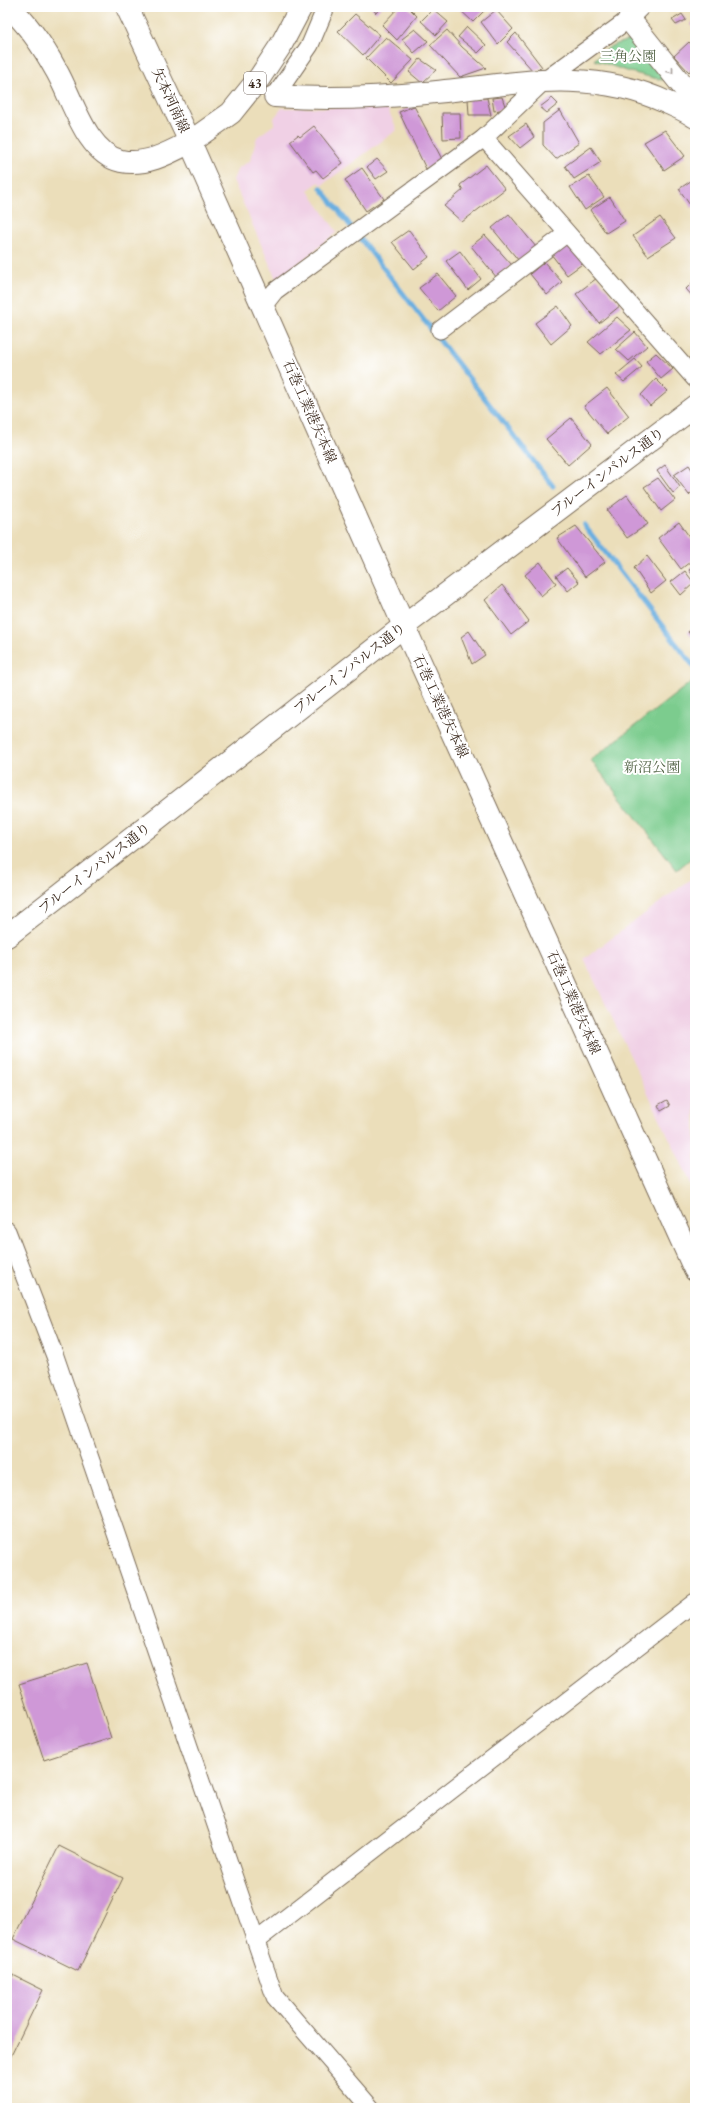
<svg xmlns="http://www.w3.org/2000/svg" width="702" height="2115" viewBox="0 0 702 2115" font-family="'EB Garamond','Noto Serif JP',serif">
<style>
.built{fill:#f0d0e5}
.green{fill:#7ccc8e;stroke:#5c7b56}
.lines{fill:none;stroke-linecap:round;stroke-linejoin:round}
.stream{stroke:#6bafe0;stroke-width:5}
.building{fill:#cf98d7}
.street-casing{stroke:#796955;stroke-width:19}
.secondary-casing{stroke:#796955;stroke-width:24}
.primary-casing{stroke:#796955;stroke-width:24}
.street{stroke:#fff;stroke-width:17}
.secondary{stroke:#fff;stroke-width:22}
.primary{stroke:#fff;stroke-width:22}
.oneway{stroke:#a79f9a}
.labels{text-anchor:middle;stroke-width:4;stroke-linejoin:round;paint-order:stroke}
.shield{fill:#fff;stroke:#766a62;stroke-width:1}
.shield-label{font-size:13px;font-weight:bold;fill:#3b2a1e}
.park-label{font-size:14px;fill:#526345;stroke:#fff}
.street-label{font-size:14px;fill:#3b2a1e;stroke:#fff}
</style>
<rect width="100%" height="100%" fill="#fff"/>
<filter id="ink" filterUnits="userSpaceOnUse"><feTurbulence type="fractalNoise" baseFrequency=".025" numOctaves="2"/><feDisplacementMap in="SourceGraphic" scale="8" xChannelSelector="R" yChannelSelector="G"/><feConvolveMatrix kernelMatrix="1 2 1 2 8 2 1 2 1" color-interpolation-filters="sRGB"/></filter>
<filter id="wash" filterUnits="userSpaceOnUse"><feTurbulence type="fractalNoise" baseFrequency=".012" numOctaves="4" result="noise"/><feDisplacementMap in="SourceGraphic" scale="16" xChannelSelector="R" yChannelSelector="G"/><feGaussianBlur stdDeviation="0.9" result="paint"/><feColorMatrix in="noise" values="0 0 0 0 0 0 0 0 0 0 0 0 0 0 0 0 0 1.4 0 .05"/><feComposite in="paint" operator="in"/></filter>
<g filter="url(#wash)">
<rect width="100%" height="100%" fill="#ebdeba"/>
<g class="built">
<polygon points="387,107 397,130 322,185 319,182 308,190 337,232 277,281 233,180 238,168 250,161 257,137 275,124 274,118 282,108"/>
<polygon points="695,876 695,1192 584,959"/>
</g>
<g class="green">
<polygon points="631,39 672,76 662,80 630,72 594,60 611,46"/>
<polygon points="695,679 695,855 677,870 591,760"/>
</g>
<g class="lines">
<g class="stream">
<polyline points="321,188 553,486"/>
<polyline points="584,525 695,668"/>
</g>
</g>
<g id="blocks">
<g class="building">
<polygon points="371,7 381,7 376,13"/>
<polygon points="399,7 408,7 417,16 397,40 382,25"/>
<polygon points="457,7 488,7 473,22"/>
<polygon points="433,9 448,22 436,35 421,21"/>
<polygon points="496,10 513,29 498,44 481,22"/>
<polygon points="355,14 380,35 363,55 338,31"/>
<polygon points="682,14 686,20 676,25 672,20"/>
<polygon points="695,21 695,31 691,24"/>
<polygon points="467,27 486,45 478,53 458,37"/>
<polygon points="415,29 428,41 414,53 402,39"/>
<polygon points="447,30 462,47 486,68 460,77 430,45"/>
<polygon points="516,33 542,67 534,72 507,42"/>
<polygon points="386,37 413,60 391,83 366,58"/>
<polygon points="689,42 695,48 695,66 689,72 674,56"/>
<polygon points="420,59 436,70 422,83 409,72"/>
<polygon points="502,97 506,109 494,111 492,98"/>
<polygon points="487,98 491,115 469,115 468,99"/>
<polygon points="552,98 558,104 547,113 540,107"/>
<polygon points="414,106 443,161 426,169 399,112"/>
<polygon points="560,110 579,143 556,159 543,145 543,123"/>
<polygon points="442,113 460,113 461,138 443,139"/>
<polygon points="526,124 534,137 520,148 509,136"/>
<polygon points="314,126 343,163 323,178 316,170 313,172 290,141 298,135 300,137"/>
<polygon points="665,130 685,156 664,170 644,142"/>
<polygon points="591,147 601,162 574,179 565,166"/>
<polygon points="377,159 388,171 376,179 367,167"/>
<polygon points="486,165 505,189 462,222 444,206 463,190 460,185"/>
<polygon points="362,168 384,199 366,211 345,180"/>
<polygon points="589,176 604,197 585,210 570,187"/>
<polygon points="695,178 695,206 692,208 679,189"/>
<polygon points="610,197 625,221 606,233 590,210"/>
<polygon points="509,214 536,247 519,261 492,228"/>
<polygon points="660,217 676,238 648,256 633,236"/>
<polygon points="409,230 429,257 414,269 392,242"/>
<polygon points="485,235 512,265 497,278 471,246"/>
<polygon points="567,240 585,262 567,275 551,254"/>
<polygon points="460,251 481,279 468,290 446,261"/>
<polygon points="544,262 562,282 547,295 530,274"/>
<polygon points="438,274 456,296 438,311 419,288"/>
<polygon points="597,278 621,305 599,323 576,294"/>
<polygon points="695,280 695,299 686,289"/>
<polygon points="558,306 572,326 551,344 535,323"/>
<polygon points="617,317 631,330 601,354 588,342"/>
<polygon points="635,332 647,346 629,361 616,349"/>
<polygon points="656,353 673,369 661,379 646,361"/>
<polygon points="635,359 642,367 624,382 616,375"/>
<polygon points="656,379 668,391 650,406 641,395"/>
<polygon points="607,388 629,416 607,434 584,406"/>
<polygon points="571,418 592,444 568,465 546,439"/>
<polygon points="665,465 680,487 673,493 657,471"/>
<polygon points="689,465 695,474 695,490 689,495 674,475"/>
<polygon points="658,478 675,500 661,511 644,487"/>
<polygon points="627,495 648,524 627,538 607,510"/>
<polygon points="679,522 695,545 695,558 681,569 658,538"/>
<polygon points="576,526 605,562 585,577 557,538"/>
<polygon points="647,556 666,581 651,593 634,568"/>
<polygon points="540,562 556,583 541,596 525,575"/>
<polygon points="695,564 695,578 689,570"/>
<polygon points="567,568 579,582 568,591 556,576"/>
<polygon points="685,571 694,583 681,595 671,582"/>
<polygon points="502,585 529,621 511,635 485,600"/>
<polygon points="695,626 695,640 688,632"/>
<polygon points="469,631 485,655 472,664 461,637"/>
<polygon points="667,1100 670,1106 661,1111 658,1105"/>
<polygon points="87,1663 111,1738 44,1760 19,1684"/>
<polygon points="59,1846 123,1878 78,1971 13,1939"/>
<polygon points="7,1972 43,1990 7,2064"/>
</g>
</g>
</g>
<g filter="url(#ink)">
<use href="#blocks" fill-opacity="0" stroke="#796955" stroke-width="1"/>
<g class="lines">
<g class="street-casing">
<g id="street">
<polyline points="275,96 310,45 326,7"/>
<polyline points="484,138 695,379"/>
<polyline points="264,305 275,291 484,138 544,81 629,19 641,7"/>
<polyline points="440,330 566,234"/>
<polyline points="7,1231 55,1356 275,1997 371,2108"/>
<polyline points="256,1941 695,1602"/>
</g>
</g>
<g class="secondary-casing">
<g id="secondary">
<path d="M 9,7 C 29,25 43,46 56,70 C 72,97 86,154 121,161 C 146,166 169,153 190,142 L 404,626 L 695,1270"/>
<polyline points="629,19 686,90 693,115"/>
<path d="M 275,96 C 326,100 375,98 426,93 C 511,85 587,65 668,103 C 677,107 687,111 695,117"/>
<polyline points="7,936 404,626 695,406"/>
</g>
</g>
<g class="primary-casing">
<polyline id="primary" points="127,7 190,142 231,113 260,77 281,45 301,7"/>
</g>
<use href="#street" class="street"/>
<use href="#secondary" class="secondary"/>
<use href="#primary" class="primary"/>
</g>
<defs><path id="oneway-chevron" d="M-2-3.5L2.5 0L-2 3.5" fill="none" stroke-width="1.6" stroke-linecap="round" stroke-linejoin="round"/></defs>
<use class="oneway" href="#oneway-chevron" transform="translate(671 71) rotate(52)"/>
</g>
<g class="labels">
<rect class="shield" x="244" y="72" width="22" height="22" rx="3"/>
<g class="shield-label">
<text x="255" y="88">43</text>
</g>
<g class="park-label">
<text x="628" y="61">三角公園</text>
<text x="652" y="772">新沼公園</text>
</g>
<g class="street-label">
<text transform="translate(171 100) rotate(65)" y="5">矢本河南線</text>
<text transform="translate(310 411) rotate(66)" y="5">石巻工業港矢本線</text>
<text transform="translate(607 472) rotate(-37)" y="5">ブルーインパルス通り</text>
<text transform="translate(349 668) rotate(-38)" y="5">ブルーインパルス通り</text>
<text transform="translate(441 706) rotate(65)" y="5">石巻工業港矢本線</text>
<text transform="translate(94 868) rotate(-38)" y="5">ブルーインパルス通り</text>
<text transform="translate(574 1002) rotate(66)" y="5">石巻工業港矢本線</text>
</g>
</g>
<rect width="702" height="2115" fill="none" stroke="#fff" stroke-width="24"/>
</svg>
